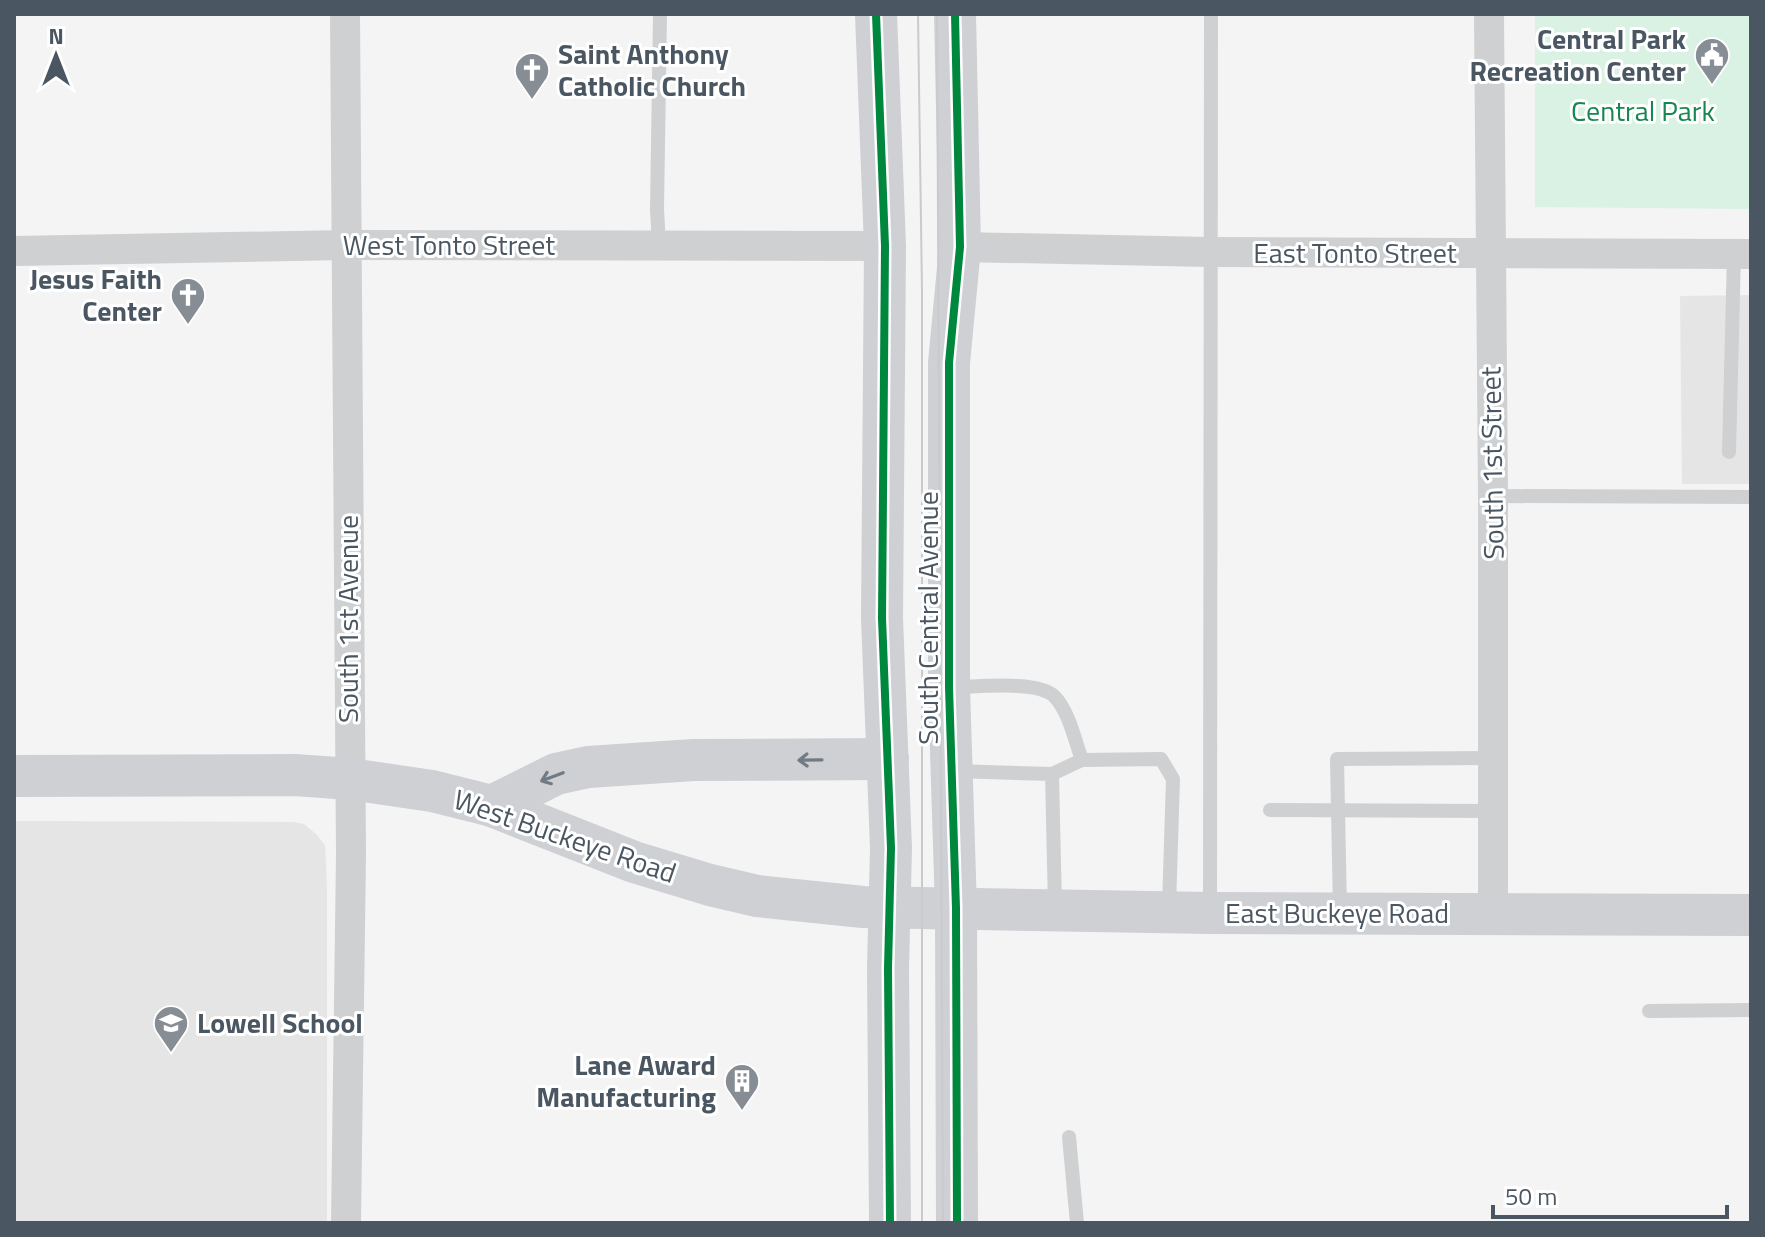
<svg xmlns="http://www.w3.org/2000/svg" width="1765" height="1237" viewBox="0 0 1765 1237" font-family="'Titillium Web',sans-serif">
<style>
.education{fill:#e6e5e6}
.green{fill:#d9f2e3}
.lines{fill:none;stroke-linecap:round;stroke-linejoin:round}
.service{stroke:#ced0d2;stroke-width:14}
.minor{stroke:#ced0d2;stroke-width:30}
.secondary{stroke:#ced0d4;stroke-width:42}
.tram{stroke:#c9cacc;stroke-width:2}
.cycleway-casing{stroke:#fff;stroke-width:13}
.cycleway{stroke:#00873e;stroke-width:8}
.oneway{stroke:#727b84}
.labels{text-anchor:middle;stroke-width:6;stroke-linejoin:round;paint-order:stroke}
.poi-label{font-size:28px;font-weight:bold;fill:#4a5661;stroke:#fff;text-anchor:end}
.park-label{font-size:28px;fill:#17864f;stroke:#fff}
.street-label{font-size:28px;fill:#4a5661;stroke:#fff}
</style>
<rect width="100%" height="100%" fill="#f4f4f4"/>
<g class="education">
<polygon points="1751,295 1751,484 1682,484 1680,296"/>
<polygon points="14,821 293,822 304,824 316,834 325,845 327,887 327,1223 14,1223"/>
</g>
<polygon class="green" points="1535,14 1751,14 1751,209 1535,207"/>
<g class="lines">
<g class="service">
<polyline points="659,246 657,209 660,14"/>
<polyline points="1729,452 1734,254"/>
<polyline points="1493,496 1751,497"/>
<path d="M 954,687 C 977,687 1037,680 1054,696 C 1069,711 1075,741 1082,760"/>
<polyline points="954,771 1052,774 1055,908"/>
<polyline points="1052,774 1082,760 1161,759 1173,779 1169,907"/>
<polyline points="1270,810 1493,811"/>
<polyline points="1210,909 1211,14"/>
<polyline points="1340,910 1337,759 1493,758"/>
<polyline points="1649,1011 1751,1010"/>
<polyline points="1069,1137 1077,1223"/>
</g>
<g class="minor">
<polyline points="345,14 351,854 346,1223"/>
<polyline points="1489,14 1493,496 1493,912"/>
<polyline points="960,247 1210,252 1751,254"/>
<polyline points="14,251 346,245 885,246"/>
</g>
<g class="secondary">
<polyline points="876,14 885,246 882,618 891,848 888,968 890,1223"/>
<polyline points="955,14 960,247 949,363 949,687 956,908 957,1223"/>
<polyline points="14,776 295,775 350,779 432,791 492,806 634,862 710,885 757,896 863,907 1210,913 1751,915"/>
<polyline points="492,806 556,774 588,767 694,760 888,759"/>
</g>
<g class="tram">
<polyline points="918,14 922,291 922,1223"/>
<polyline points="937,14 943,1223"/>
</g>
<g class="cycleway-casing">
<g id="cycleway">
<polyline points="876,14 885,246 882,618 891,848 888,968 890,1223"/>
<polyline points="955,14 960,247 949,363 949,687 956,908 957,1223"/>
</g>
</g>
<use href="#cycleway" class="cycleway"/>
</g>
<defs><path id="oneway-shaft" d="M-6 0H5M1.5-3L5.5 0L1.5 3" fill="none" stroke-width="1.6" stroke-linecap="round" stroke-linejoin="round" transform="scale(2)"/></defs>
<g class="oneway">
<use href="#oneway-shaft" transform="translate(810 760) rotate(179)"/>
<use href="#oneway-shaft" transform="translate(552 777) rotate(159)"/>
</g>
<defs>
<g id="civic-pin" transform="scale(1.8)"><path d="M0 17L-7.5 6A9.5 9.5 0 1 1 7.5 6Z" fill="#868d94" stroke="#fff"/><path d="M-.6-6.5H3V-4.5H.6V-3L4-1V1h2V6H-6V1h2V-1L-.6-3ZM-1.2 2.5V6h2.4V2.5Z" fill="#fff"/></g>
<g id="church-pin" transform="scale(1.8)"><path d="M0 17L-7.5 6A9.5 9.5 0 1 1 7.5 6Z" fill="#868d94" stroke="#fff"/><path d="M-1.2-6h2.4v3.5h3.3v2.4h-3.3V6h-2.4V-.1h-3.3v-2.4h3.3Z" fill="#fff"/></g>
<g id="school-pin" transform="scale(1.8)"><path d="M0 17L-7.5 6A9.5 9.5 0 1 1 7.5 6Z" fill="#868d94" stroke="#fff"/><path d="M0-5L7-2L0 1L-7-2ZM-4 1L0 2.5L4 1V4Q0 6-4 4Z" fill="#fff"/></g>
<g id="building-pin" transform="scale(1.8)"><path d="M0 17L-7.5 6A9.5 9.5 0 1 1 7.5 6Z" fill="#868d94" stroke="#fff"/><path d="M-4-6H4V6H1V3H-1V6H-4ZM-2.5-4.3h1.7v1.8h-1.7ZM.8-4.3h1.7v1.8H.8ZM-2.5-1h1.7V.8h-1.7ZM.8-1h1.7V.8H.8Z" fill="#fff"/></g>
</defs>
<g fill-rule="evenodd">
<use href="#civic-pin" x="1712" y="55"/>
<use href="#church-pin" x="532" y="70"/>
<use href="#church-pin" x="188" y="295"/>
<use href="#school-pin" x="171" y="1023"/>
<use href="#building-pin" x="742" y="1081"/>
</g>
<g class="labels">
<g class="poi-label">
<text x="1686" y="49">Central Park<tspan x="1686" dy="32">Recreation Center</tspan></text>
<text x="558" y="64" text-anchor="start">Saint Anthony<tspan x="558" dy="32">Catholic Church</tspan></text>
<text x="162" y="289">Jesus Faith<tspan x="162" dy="32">Center</tspan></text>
<text x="197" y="1033" text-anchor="start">Lowell School</text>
<text x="716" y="1075">Lane Award<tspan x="716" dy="32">Manufacturing</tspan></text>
</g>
<g class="park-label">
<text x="1643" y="121">Central Park</text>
</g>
<g class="street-label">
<text x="449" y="255">West Tonto Street</text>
<text x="1355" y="263">East Tonto Street</text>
<text transform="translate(1492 463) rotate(-91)" y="10">South 1st Street</text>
<text transform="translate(928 618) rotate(-90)" y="10">South Central Avenue</text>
<text transform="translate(348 619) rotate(-90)" y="10">South 1st Avenue</text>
<text transform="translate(565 836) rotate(19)" y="10">West Buckeye Road</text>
<text x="1337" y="923">East Buckeye Road</text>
</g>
</g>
<rect width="1765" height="1237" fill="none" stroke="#4a5661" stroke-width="32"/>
<g transform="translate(56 56)" stroke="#ffffff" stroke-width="6" paint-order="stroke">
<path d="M0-6L14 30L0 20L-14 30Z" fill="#4a5661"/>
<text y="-12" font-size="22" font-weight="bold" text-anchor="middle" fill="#4a5661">N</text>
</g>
<path d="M1493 1205v12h234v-12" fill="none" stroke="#4a5661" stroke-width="4"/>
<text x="1505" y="1205" font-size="24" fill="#4a5661" stroke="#ffffff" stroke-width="6" paint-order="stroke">50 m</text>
</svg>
